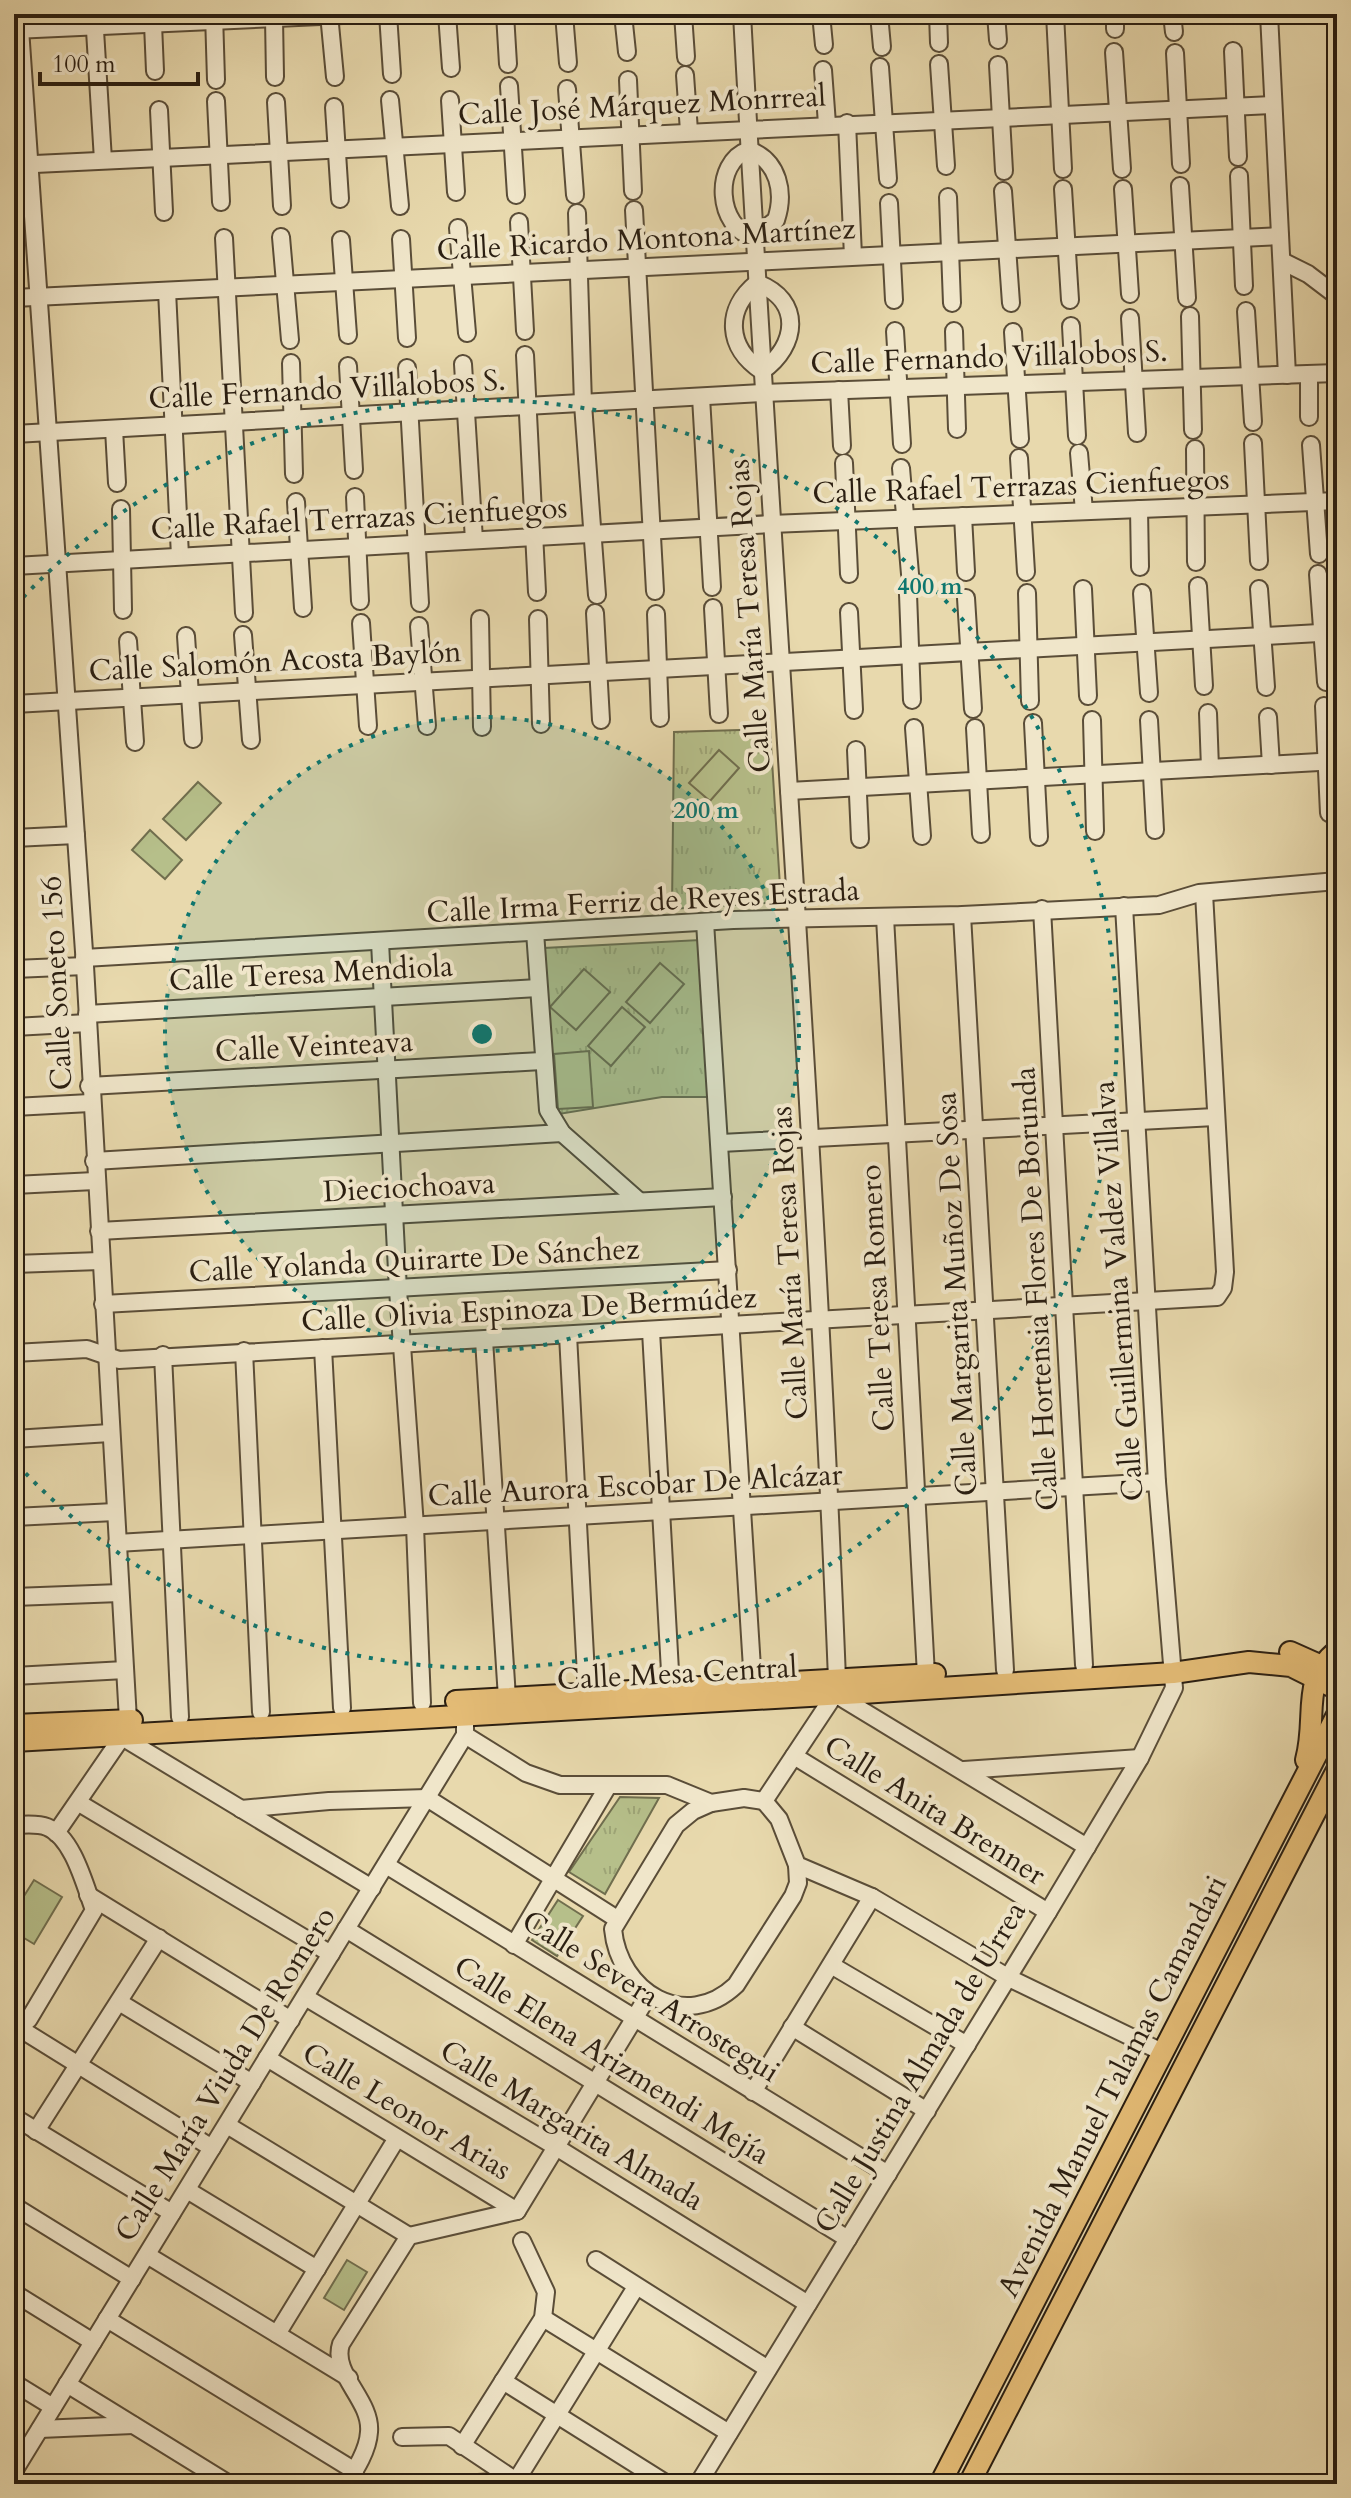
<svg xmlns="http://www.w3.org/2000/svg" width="1351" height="2498" viewBox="0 0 1351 2498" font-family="Cardo,serif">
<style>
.park{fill:url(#park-tufts);stroke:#706e4e;stroke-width:2}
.pitch{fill:#b6bf8a;stroke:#706e4e;stroke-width:2}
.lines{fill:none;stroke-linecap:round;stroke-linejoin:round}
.minor-casing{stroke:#5a4d38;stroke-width:20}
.major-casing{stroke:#2a1e11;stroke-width:24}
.minor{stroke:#f0e6ca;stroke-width:16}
.major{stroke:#e4bc76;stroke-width:20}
.ring{fill:none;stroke:#0f766e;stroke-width:4;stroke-dasharray:4 8}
.labels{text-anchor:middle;stroke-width:8;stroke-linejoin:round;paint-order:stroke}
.street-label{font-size:30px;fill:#2a1e11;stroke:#f0e6ca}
.centre{fill:#0f766e;stroke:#f0e6ca;stroke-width:4}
.ring-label{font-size:24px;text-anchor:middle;font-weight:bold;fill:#0f766e;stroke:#f0e6ca;stroke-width:8;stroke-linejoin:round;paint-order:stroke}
</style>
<defs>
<pattern id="park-tufts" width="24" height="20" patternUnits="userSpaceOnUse" patternTransform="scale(2)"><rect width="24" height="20" fill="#b6bf8a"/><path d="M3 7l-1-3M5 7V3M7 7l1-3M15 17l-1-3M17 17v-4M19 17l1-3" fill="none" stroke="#9da476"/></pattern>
</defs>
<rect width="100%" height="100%" fill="#e8d9ad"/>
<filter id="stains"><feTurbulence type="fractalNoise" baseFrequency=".0025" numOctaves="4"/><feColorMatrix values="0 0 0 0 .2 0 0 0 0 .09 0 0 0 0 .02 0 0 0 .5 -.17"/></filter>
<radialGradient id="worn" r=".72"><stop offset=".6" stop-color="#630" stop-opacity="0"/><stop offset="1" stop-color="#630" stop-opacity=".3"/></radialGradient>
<g class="park">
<polygon points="770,729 781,902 672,909 674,732"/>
<polygon points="700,940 709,1097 662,1097 559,1114 550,1102 544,948"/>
<polygon points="620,1797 659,1798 605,1894 569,1872"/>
</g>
<g class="pitch">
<polygon points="719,750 739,768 710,801 689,783"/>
<polygon points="198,782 221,803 186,840 163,819"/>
<polygon points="150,830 182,860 165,879 132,850"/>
<polygon points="660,963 684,984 650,1023 626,1002"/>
<polygon points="584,969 610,992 576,1030 550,1007"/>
<polygon points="622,1007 645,1027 611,1066 588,1046"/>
<polygon points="589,1051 593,1107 558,1109 554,1054"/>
<polygon points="34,1880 62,1897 34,1944 14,1932 14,1912"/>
<polygon points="558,1900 583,1916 557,1956 532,1940"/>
<polygon points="347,2260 367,2272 344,2310 324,2298"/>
</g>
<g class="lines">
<g class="minor-casing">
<g id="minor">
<polyline points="19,14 85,966 128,1720 124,1734 56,1833"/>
<polyline points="94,14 103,160"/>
<polyline points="214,14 216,80"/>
<polyline points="329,14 335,77"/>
<polyline points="388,14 392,74"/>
<polyline points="447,14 451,68"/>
<polyline points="505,14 508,64"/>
<polyline points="564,14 568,63"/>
<polyline points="623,14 627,52"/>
<polyline points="683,14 686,57"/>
<path d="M 742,14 C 772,569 815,1124 837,1679 L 835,1694 L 764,1801"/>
<polyline points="821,14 824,45"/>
<polyline points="879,14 882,47"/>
<polyline points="938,14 939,43"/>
<polyline points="996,14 998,40"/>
<polyline points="1055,14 1063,169"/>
<polyline points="1115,14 1115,29"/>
<polyline points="1172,14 1174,32"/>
<polyline points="1269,14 1287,375"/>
<polyline points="274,18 275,77"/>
<polyline points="153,24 155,71"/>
<polyline points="14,30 365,14"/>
<polyline points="1233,51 1238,157"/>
<polyline points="1114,52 1122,169"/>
<polyline points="1175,53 1181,164"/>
<polyline points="939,64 946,166"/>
<polyline points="998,65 1004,171"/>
<polyline points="880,67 888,179"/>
<polyline points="823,70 827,124"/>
<polyline points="685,75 689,131"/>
<polyline points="628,80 633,191"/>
<polyline points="509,86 516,195"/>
<polyline points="567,89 575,195"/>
<polyline points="390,100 400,206"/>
<polyline points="450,100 456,192"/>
<polyline points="216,101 221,202"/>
<polyline points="276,102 282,206"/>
<polyline points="334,107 340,199"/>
<polyline points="159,110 164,212"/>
<polyline points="847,123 853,256"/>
<path d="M 749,150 C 779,161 785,193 776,220 L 754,237 C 717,229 712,162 749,150 Z"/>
<polyline points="14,165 1273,105"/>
<polyline points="1239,176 1244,286"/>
<polyline points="1180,186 1187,298"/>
<polyline points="1063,189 1070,300"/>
<polyline points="1123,189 1130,294"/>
<polyline points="1003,191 1011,303"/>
<polyline points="948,197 952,303"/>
<polyline points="889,203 894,300"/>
<polyline points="634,210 655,591"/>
<polyline points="577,213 583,404 597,595"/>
<polyline points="519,222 525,331"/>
<polyline points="458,228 467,333"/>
<polyline points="281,237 290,340"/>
<polyline points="224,238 244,613"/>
<polyline points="401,239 407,338"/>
<polyline points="341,240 348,335"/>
<polyline points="1282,261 1308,274 1337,296"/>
<path d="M 757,283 C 803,300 798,346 762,371 C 727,348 724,310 757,283 Z"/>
<polyline points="167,291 180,556"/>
<polyline points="14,298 1280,236"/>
<polyline points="1246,311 1253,422"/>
<polyline points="1190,316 1193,430"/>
<polyline points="1130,318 1137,433"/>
<polyline points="1071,326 1077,436"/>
<polyline points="895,331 902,444"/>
<polyline points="954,331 957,429"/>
<polyline points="1013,332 1020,439"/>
<polyline points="525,355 537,592"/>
<polyline points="291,363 294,474"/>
<polyline points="463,364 474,540"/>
<polyline points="348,366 354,470"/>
<polyline points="407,368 420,603"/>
<polyline points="1309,374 1309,417"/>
<polyline points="839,390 842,446"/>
<polyline points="701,397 712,587"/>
<polyline points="114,429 117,483"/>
<polyline points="14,434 762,393 1337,373"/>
<polyline points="1253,443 1259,561"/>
<polyline points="1311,445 1319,554"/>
<polyline points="1195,449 1196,562"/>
<polyline points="1079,453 1084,511"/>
<polyline points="1019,458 1026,572"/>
<polyline points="844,463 849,574"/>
<polyline points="901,468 910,574"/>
<polyline points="355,497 360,601"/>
<polyline points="296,502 303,608"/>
<polyline points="121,509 123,610"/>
<polyline points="1139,509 1140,567"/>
<polyline points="963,516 966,572"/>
<polyline points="14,566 771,524 1337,501"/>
<polyline points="1318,574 1326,682"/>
<polyline points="1198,586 1204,686"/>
<polyline points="1083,589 1088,696"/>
<polyline points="1259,589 1266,687"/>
<polyline points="1027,593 1030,701"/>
<polyline points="1142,593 1149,693"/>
<polyline points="908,594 912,700"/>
<polyline points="966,598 973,709"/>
<polyline points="713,608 719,714"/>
<polyline points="849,612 854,710"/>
<polyline points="595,613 601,720"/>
<polyline points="656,614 660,718"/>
<polyline points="480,619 482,727"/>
<polyline points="538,619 541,724"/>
<polyline points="361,623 368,726"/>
<polyline points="419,626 427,726"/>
<polyline points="243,635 251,740"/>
<polyline points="186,636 193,739"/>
<polyline points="128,641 135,742"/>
<polyline points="14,704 1337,632"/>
<polyline points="1324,706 1329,813"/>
<polyline points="1208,713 1210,768"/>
<polyline points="1268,717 1271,765"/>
<polyline points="1092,720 1095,831"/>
<polyline points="1149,720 1155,830"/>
<polyline points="1033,723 1039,837"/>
<polyline points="914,728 922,836"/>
<polyline points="975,728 981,834"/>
<polyline points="856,750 860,839"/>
<polyline points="789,791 1337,761"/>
<polyline points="14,838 76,835"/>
<polyline points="1042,909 1084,1665"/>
<polyline points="962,915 1005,1670"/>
<polyline points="885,917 926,1675"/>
<polyline points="705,922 753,1684"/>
<polyline points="535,932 548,1110 562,1133 639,1201"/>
<polyline points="380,942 398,1290 415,1526 422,1703"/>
<polyline points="84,958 733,920 962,915 1159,905 1199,893 1337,881"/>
<polyline points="14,969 85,966"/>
<polyline points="87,1014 538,988"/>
<polyline points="14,1027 88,1023"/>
<polyline points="89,1086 542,1061"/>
<polyline points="14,1107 90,1103"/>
<polyline points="721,1143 1215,1117"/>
<polyline points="94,1161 562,1133"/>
<polyline points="14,1185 95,1181"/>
<polyline points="99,1231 723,1197"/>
<polyline points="14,1264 100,1261"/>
<polyline points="103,1304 728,1270"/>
<polyline points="651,1331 671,1689"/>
<polyline points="568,1335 587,1694"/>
<polyline points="484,1340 507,1698"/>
<polyline points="323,1348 342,1708"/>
<polyline points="244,1351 261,1712"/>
<polyline points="14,1353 87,1349 119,1360 1217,1297 1223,1288 1225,1272 1204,893"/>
<polyline points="163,1355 180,1717"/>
<polyline points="14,1439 110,1433"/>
<polyline points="14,1517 115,1512"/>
<polyline points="117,1543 1157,1482"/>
<polyline points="14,1597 120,1593"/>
<polyline points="14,1676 125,1670"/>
<polyline points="835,1694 1087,1847"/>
<polyline points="465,1735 526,1773 560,1785 667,1785 711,1803 744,1798 764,1801"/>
<polyline points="122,1737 372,1888"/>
<polyline points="794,1756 1048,1912"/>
<polyline points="964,1770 1140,1758"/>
<polyline points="764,1801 779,1819 797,1865 872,1897 1009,1978 1162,2052"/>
<polyline points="79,1803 331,1954"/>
<path d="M 711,1803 L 693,1811 L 676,1825 L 613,1929 C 619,1992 685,2033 736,1985 L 793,1896 L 798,1883 L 797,1865"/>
<polyline points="241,1809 329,1801 427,1798 617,1919"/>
<path d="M 14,1825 C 24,1825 37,1823 47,1827 C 73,1837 85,1886 94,1910 L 29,2019 L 19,2028"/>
<polyline points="386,1865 888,2174"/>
<polyline points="88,1895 291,2020"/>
<polyline points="346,1929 848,2239"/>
<polyline points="514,1945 608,1786"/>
<polyline points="831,1965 967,2045"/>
<polyline points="305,1997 556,2147 808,2304"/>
<polyline points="119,2002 252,2083"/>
<polyline points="792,2027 927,2111"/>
<polyline points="14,2029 19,2028 212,2148"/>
<polyline points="267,2058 517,2211"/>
<polyline points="753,2092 872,1897"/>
<polyline points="14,2117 172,2213"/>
<polyline points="227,2125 409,2236"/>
<polyline points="36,2131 159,1938"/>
<polyline points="187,2190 317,2269"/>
<polyline points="14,2206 132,2279"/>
<polyline points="147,2255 349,2378"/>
<polyline points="596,2260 768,2369"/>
<polyline points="14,2293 93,2342"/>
<polyline points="543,2318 729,2433"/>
<polyline points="107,2319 355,2471"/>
<polyline points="277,2334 397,2138"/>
<polyline points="503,2381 667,2484"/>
<polyline points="14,2383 53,2407"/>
<polyline points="67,2384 229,2484"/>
<polyline points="40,2429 133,2425"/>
<polyline points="402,2437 449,2436 516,2481"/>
<polyline points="462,2446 543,2318 546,2292 522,2241"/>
<polyline points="14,2471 465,1735 465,1704"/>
<path d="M 346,2484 C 356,2469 368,2450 369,2432 C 372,2400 331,2374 341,2344 L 409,2236 L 517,2211 L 648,1996"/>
<polyline points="459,2484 516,2481 636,2287"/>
<polyline points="698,2484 1048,1912 1140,1758 1174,1688 1157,1482 1124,906"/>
</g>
</g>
<g class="major-casing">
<g id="major">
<polyline points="1290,1652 1337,1673"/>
<polyline points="456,1701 935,1674"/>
<polyline points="14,1725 132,1720"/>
<polyline points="14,1741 862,1693 1173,1673 1249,1662 1291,1666 1337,1689"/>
<path d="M 1306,1760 C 1318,1716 1300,1680 1337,1651"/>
<polyline points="940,2484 1337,1715"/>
<polyline points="969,2484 1337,1770"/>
</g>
</g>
<use href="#minor" class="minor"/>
<use href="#major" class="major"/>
</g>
<circle cx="482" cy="1034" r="317" fill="#0f766e" fill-opacity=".12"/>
<g class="ring">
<circle cx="482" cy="1034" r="317"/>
<path d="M15 606A634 634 0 1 1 15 1462"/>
</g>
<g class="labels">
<g class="street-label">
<text transform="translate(642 105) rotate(-3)" y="10">Calle José Márquez Monrreal</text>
<text transform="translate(646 239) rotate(-3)" y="10">Calle Ricardo Montona Martínez</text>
<text transform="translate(989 357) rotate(-2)" y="10">Calle Fernando Villalobos S.</text>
<text transform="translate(327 389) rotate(-3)" y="10">Calle Fernando Villalobos S.</text>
<text transform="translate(1021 486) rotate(-2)" y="10">Calle Rafael Terrazas Cienfuegos</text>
<text transform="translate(359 518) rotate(-3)" y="10">Calle Rafael Terrazas Cienfuegos</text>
<text transform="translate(749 616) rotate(-94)" y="10">Calle María Teresa Rojas</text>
<text transform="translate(275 661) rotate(-3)" y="10">Calle Salomón Acosta Baylón</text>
<text transform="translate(643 901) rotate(-3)" y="10">Calle Irma Ferriz de Reyes Estrada</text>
<text transform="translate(311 973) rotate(-3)" y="10">Calle Teresa Mendiola</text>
<text transform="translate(56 983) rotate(-93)" y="10">Calle Soneto 156</text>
<text transform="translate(314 1046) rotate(-3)" y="10">Calle Veinteava</text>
<text transform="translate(409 1187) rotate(-3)" y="10">Dieciochoava</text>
<text transform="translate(414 1260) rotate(-3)" y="10">Calle Yolanda Quirarte De Sánchez</text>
<text transform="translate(789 1263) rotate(-93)" y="10">Calle María Teresa Rojas</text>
<text transform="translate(1036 1289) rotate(-93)" y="10">Calle Hortensia Flores De Borunda</text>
<text transform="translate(1118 1291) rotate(-94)" y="10">Calle Guillermina Valdez Villalva</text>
<text transform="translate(956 1294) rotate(-93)" y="10">Calle Margarita Muñoz De Sosa</text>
<text transform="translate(877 1298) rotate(-93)" y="10">Calle Teresa Romero</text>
<text transform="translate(529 1309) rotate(-3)" y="10">Calle Olivia Espinoza De Bermúdez</text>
<text transform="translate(635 1485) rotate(-3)" y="10">Calle Aurora Escobar De Alcázar</text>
<text transform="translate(677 1673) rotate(-3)" y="10">Calle Mesa Central</text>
<text transform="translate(935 1810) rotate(32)" y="10">Calle Anita Brenner</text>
<text transform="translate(651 1996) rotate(32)" y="10">Calle Severa Arrostegui</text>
<text transform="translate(612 2060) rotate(32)" y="10">Calle Elena Arizmendi Mejía</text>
<text transform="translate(920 2067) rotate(-59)" y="10">Calle Justina Almada de Urrea</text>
<text transform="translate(225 2074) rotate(-58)" y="10">Calle María Viuda De Romero</text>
<text transform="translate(1112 2086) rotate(-63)" y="10">Avenida Manuel Talamas Camandari</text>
<text transform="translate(407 2111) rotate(31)" y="10">Calle Leonor Arias</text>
<text transform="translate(572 2125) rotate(31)" y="10">Calle Margarita Almada</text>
</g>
</g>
<circle cx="482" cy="1034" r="12" class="centre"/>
<g class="ring-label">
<text x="930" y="594">400 m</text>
<text x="706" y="818">200 m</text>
</g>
<rect width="1351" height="2498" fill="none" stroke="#e8d9ad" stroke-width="48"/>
<rect x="16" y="16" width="1319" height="2466" fill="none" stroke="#2a1e11" stroke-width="4"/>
<rect x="24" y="24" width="1303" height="2450" fill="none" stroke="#2a1e11" stroke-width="2"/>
<path d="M40 72v12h158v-12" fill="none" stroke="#2a1e11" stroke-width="4"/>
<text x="52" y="72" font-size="24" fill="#2a1e11" stroke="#f0e6ca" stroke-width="6" paint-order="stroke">100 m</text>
<rect width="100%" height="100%" filter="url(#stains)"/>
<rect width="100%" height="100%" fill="url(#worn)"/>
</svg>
